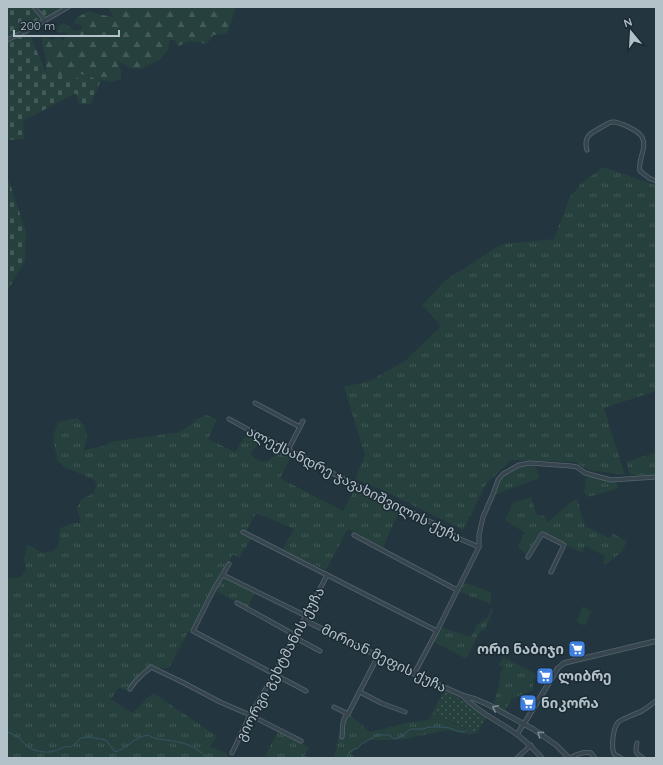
<svg xmlns="http://www.w3.org/2000/svg" width="663" height="765" viewBox="0 0 663 765" font-family="Quicksand,'Noto Sans Georgian',sans-serif">
<style>
.grass{fill:url(#grass-tufts)}
.forest{fill:url(#forest-firs)}
.cemetery{fill:url(#cemetery-stones)}
.garden{fill:url(#garden-dots)}
.pitch{fill:#25403d}
.lines{fill:none;stroke-linecap:round;stroke-linejoin:round}
.stream{stroke:#365566;stroke-width:1}
.minor-casing{stroke:#55646c;stroke-width:5}
.tertiary-casing{stroke:#55646c;stroke-width:5.5}
.minor{stroke:#37464e;stroke-width:3.5}
.tertiary{stroke:#37464e;stroke-width:4}
.oneway{stroke:#7b8a92}
.labels{text-anchor:middle;stroke-width:3;stroke-linejoin:round;paint-order:stroke}
.street-label{font-size:14px;fill:#b3c1c9;stroke:#1c2b33}
.poi-label{font-size:14px;font-weight:bold;fill:#b3c1c9;stroke:#1c2b33;text-anchor:start}
</style>
<defs>
<pattern id="grass-tufts" width="24" height="20" patternUnits="userSpaceOnUse"><rect width="24" height="20" fill="#25403d"/><path d="M3 7l-1-3M5 7V3M7 7l1-3M15 17l-1-3M17 17v-4M19 17l1-3" fill="none" stroke="#425a58"/></pattern>
<pattern id="forest-firs" width="22" height="20" patternUnits="userSpaceOnUse"><rect width="22" height="20" fill="#25403d"/><path d="M5 1l3.5 6h-7zM16 11l3.5 6h-7z" fill="#425a58"/></pattern>
<pattern id="cemetery-stones" width="16" height="16" patternUnits="userSpaceOnUse"><rect width="16" height="16" fill="#25403d"/><path d="M2 7V4a2 2 0 0 1 4 0v3zM10 15v-3a2 2 0 0 1 4 0v3z" fill="#425a58"/></pattern>
<pattern id="garden-dots" width="8" height="8" patternUnits="userSpaceOnUse"><rect width="8" height="8" fill="#25403d"/><path d="M2 2h.1M6 6h.1" fill="none" stroke="#425a58" stroke-width="1.8" stroke-linecap="round"/></pattern>
</defs>
<rect width="100%" height="100%" fill="#23353f"/>
<g class="grass">
<polygon points="603,167 656,185 656,317 654,318 656,325 656,391 604,408 625,475 589,470 574,462 511,460 486,484 463,530 388,493 355,479 365,455 344,387 369,381 405,361 441,326 422,305 447,279 502,244 554,239 570,197 581,184"/>
<path d="M 206,415 L 217,419 L 208,439 L 235,452 L 246,435 L 261,442 L 253,450 L 251,454 C 253,456 256,460 259,461 C 265,464 276,456 278,450 L 292,454 L 280,478 L 343,511 L 356,487 L 400,510 L 383,547 L 348,529 L 326,570 L 282,550 L 294,529 L 256,513 L 244,536 L 251,539 L 239,558 L 233,554 L 221,576 L 255,593 L 247,608 L 214,590 L 192,628 L 189,631 L 169,668 L 146,669 L 139,676 L 126,691 L 119,687 L 111,699 L 132,713 L 153,693 L 217,736 L 210,747 L 227,753 L 227,758 L 7,758 L 7,577 L 10,578 L 21,577 L 26,569 L 24,558 L 27,546 L 33,547 L 42,553 L 53,551 L 59,545 L 59,535 L 60,528 L 73,523 L 81,523 L 77,508 L 81,499 L 93,494 L 97,484 L 93,479 L 64,467 L 57,460 L 53,437 L 58,422 L 77,418 L 84,425 L 87,437 L 84,450 L 104,446 L 110,442 L 179,432 L 191,425 L 197,419 Z"/>
<polygon points="656,452 656,475 630,475 626,462"/>
<path d="M 522,466 L 536,467 L 540,478 L 494,495 C 500,476 505,475 522,466 Z"/>
<polygon points="591,477 616,482 618,487 617,489 588,497 584,492 586,478"/>
<polygon points="531,497 536,514 544,516 548,522 571,502 577,499 585,526 609,538 612,533 627,541 622,551 614,558 606,564 603,563 605,556 585,546 582,553 540,532 527,555 519,548 518,545 525,533 505,520 513,503"/>
<polygon points="466,583 491,592 491,604 459,592 464,584"/>
<polygon points="491,608 493,610 490,618 484,631 481,630 466,659 433,641 440,627 471,637 477,625 488,617"/>
<polygon points="503,657 536,674 533,680 533,690 512,699 504,712 493,706 498,689 501,671 503,667 499,665"/>
<polygon points="432,713 467,730 464,734 448,730 399,740 367,740 357,747 351,754 355,758 334,758 343,714 350,715 370,732 410,722 428,720"/>
<polygon points="278,731 309,747 304,756 313,758 265,758 265,756"/>
</g>
<polygon class="forest" points="109,7 236,7 227,34 213,35 207,44 190,41 178,46 174,40 170,40 168,50 161,59 141,69 133,69 118,61 121,71 121,79 111,82 101,80 80,74 76,79 46,72 46,60 41,38 47,36 50,40 59,37 63,41 67,33 56,32 59,25 64,23 75,31 80,30 83,26 74,23 75,19 88,11 102,15 114,17 109,9"/>
<g class="cemetery">
<polygon points="7,7 68,7 29,33 46,72 76,79 80,74 101,80 91,104 79,104 76,93 23,121 24,139 7,140"/>
<polygon points="7,181 9,181 26,232 25,261 7,291"/>
</g>
<polygon class="garden" points="445,690 468,704 486,718 477,733 464,734 467,729 432,713"/>
<polygon class="pitch" points="583,606 592,611 585,626 576,622"/>
<g class="lines">
<g class="stream">
<path d="M 7,732 C 20,734 24,748 35,750 C 41,752 47,753 54,751 C 62,749 62,746 71,747 L 81,738 L 88,737 L 101,739 L 106,740 L 115,752 C 128,748 134,737 148,735 C 154,739 160,739 166,740 C 181,742 197,745 206,758"/>
<polyline points="209,758 213,758"/>
<polyline points="347,758 349,753 352,750 358,748 360,745 377,735 390,735 394,739 400,737 411,729 423,729 429,727 442,727 450,728 457,731 465,732"/>
</g>
<g class="minor-casing">
<g id="minor">
<polyline points="34,7 45,20"/>
<polyline points="7,40 32,28 68,7"/>
<path d="M 587,150 C 583,136 591,133 602,127 C 605,125 609,122 613,122 C 620,122 639,131 642,137 C 648,148 637,160 640,171 L 649,178 L 656,181"/>
<polyline points="255,403 300,427"/>
<polyline points="229,419 249,430 309,460 338,476 376,495 433,523 460,539 479,547"/>
<polyline points="288,450 303,421"/>
<polyline points="243,532 437,631"/>
<polyline points="354,535 457,590"/>
<polyline points="528,557 542,534 543,534 564,545 551,572"/>
<polyline points="229,564 215,587 193,631 306,691"/>
<polyline points="223,575 306,616"/>
<polyline points="237,603 295,635"/>
<polyline points="294,637 320,651"/>
<polyline points="414,674 437,631 479,547 479,535 483,517 493,494 498,480 503,474 519,465 530,463 571,466 577,467 585,473 611,480 656,477"/>
<path d="M 130,689 C 133,684 136,680 141,676 C 144,672 148,671 151,667 L 184,683 L 220,702 L 250,715 L 301,741"/>
<polyline points="360,692 381,703 405,712"/>
<polyline points="334,707 348,714"/>
<path d="M 342,737 C 343,729 341,719 348,714 L 378,656"/>
<path d="M 637,743 C 635,752 635,753 643,758"/>
<polyline points="232,753 250,715 274,675 297,631 306,616 327,575"/>
<polyline points="517,758 531,745"/>
<path d="M 570,758 C 577,754 584,751 591,753 L 595,758"/>
<path d="M 621,758 L 614,754 C 612,748 612,745 613,738 C 615,718 621,721 637,713 C 644,711 650,705 656,701"/>
</g>
</g>
<g class="tertiary-casing">
<g id="tertiary">
<polyline points="304,620 378,656 423,678 464,696 475,699 489,705 533,729 556,745 569,758"/>
<path d="M 464,697 C 477,711 494,719 509,729 C 522,737 532,747 542,758"/>
<polyline points="517,734 527,719 558,668 564,663 656,641"/>
</g>
</g>
<use href="#minor" class="minor"/>
<use href="#tertiary" class="tertiary"/>
</g>
<defs><path id="oneway-chevron" d="M-2-3.5L2.5 0L-2 3.5" fill="none" stroke-width="1.6" stroke-linecap="round" stroke-linejoin="round"/></defs>
<g class="oneway">
<use href="#oneway-chevron" transform="translate(495 708) rotate(-153)"/>
<use href="#oneway-chevron" transform="translate(540 734) rotate(-146)"/>
</g>
<defs>
<g id="supermarket-square" transform="scale(0.9)"><rect x="-9" y="-9" width="18" height="18" rx="4" fill="#3f7fe0" stroke="#1c2b33"/><path d="M-6-5.5h2.5l.6 2H6L4.5 2H-2.5L-4.4-4H-6ZM-1.5 3.2a1.3 1.3 0 1 0 .1 0ZM3 3.2a1.3 1.3 0 1 0 .1 0Z" fill="#fff"/></g>
</defs>
<g fill-rule="evenodd">
<use href="#supermarket-square" x="577" y="649"/>
<use href="#supermarket-square" x="545" y="676"/>
<use href="#supermarket-square" x="528" y="703"/>
</g>
<g class="labels">
<g class="street-label">
<text transform="translate(354 484) rotate(27)" y="5">ალექსანდრე ჯავახიშვილის ქუჩა</text>
<text transform="translate(384 658) rotate(26)" y="5">მირიან მეფის ქუჩა</text>
<text transform="translate(280 664) rotate(-62)" y="5">გიორგი გეხტმანის ქუჩა</text>
</g>
<g class="poi-label">
<text x="564" y="654" text-anchor="end">ორი ნაბიჯი</text>
<text x="558" y="681">ლიბრე</text>
<text x="541" y="708">ნიკორა</text>
</g>
</g>
<rect width="663" height="765" fill="none" stroke="#b3c1c9" stroke-width="16"/>
<g transform="translate(631 32) rotate(342)" stroke="#1c2b33" stroke-width="3" paint-order="stroke">
<path d="M0-3L7 15L0 10L-7 15Z" fill="#b3c1c9"/>
<text y="-6" font-size="11" font-weight="bold" text-anchor="middle" fill="#b3c1c9">N</text>
</g>
<path d="M14 30v6h105v-6" fill="none" stroke="#b3c1c9" stroke-width="2"/>
<text x="20" y="30" font-size="12" fill="#b3c1c9" stroke="#1c2b33" stroke-width="3" paint-order="stroke">200 m</text>
</svg>
